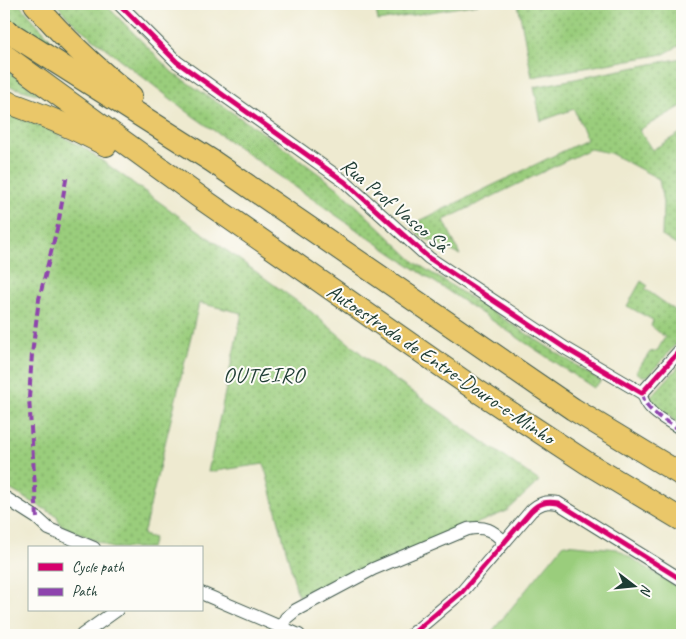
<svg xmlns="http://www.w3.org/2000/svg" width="686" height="639" viewBox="0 0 686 639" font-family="Caveat,sans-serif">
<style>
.grass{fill:url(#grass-dots);stroke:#5c8558}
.garden{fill:#9acd7c;stroke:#5c8558}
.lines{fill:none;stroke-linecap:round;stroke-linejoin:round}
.pedestrian-casing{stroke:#3e574b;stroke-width:11}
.minor-casing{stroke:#3e574b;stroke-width:14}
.motorway-casing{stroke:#3e574b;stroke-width:24}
.pedestrian{stroke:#fff;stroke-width:9}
.minor{stroke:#fff;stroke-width:12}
.motorway{stroke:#eac769;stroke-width:22}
.quiet{stroke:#8e44ad;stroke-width:4;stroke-dasharray:8 4;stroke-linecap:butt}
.cycleway-casing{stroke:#fdfcf7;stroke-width:8}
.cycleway{stroke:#d6006c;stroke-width:5}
.labels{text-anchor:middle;stroke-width:4;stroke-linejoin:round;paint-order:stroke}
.street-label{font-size:21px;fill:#1f3d34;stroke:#fdfcf7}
.neighbourhood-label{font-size:22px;letter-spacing:1px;fill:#1f3d34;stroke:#fdfcf7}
</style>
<defs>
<pattern id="grass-dots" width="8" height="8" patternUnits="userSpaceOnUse" patternTransform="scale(1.25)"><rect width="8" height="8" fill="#9acd7c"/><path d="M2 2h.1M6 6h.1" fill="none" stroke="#7da866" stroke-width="1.8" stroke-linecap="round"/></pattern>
</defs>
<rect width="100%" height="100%" fill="#fdfcf7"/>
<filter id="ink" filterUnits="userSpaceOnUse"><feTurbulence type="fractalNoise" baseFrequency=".02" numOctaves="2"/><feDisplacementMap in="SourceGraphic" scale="10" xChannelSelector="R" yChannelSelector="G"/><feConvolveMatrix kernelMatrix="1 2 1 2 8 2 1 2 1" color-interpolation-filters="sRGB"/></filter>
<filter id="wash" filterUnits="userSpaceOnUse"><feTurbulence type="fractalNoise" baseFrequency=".0096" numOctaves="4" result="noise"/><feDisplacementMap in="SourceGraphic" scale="20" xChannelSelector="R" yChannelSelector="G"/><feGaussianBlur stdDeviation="1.12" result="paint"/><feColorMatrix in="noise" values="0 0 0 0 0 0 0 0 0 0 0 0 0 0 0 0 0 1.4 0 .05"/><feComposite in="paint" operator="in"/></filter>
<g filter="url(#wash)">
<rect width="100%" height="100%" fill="#eeead0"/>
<g class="grass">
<polygon points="4,4 19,4 49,37 51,42 48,43 44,41 4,17"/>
<polygon points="56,4 105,4 173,73 272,139 339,189 416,263 601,381 593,388 363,234 193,116 77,26"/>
<polygon points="375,4 478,4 378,21"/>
<polygon points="518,4 682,4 682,44 664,54 532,77"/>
<polygon points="682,58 682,106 639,130 652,150 682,132 682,235 676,245 662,236 663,203 659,179 610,153 590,149 444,220 460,255 420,236 411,225 586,140 574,109 541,121 534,87"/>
<polygon points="4,68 39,93 37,94 4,85"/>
<polygon points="4,113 43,127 83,147 309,310 381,370 539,481 507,511 298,596 264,464 208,472 242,313 199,303 143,535 154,538 151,548 112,548 60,525 57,516 4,486 4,360 9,328 4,324"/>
<polygon points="641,281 648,286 645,289 682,315 682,337 648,376 642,376 636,372 650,352 657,351 665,337 651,326 653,320 627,306"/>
<polygon points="682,363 682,427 649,399"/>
</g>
<polygon class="garden" points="564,544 617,549 682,590 682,635 489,635"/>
</g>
<g filter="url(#ink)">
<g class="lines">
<g class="pedestrian-casing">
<path id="pedestrian" d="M 642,393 C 645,413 667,421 682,431"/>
</g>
<g class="minor-casing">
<g id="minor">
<polyline points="119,4 177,62 345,182 429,258 565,348 642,393 682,348"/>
<polyline points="4,497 37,518 49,529 94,548"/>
<polyline points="201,593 299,635"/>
<path d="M 281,627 L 286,618 L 296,610 L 373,569 L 468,529 C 485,526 493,530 504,542"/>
<polyline points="82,635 117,610"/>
<path d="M 411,635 L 462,592 L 531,511 C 539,503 546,501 558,503 L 682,580"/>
</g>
</g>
<g class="motorway-casing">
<g id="motorway">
<path d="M 35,4 C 63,37 97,69 131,96"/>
<polyline points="4,29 212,161 573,409 682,475"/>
<polyline points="4,55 205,201 479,392 587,463 682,520"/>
<path d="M 4,101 C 41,114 71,126 106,145"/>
</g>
</g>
<use href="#pedestrian" class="pedestrian"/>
<use href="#minor" class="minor"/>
<use href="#motorway" class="motorway"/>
<g class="quiet">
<path d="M 642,393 C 645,413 667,421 682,431"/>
<polyline points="37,518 29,398 32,354 39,299 58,225 67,174"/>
</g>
<g class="cycleway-casing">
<g id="cycleway">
<polyline points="119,4 177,62 345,182 429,258 565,348 642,393 682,348"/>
<path d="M 411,635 L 462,592 L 531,511 C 539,503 546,501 558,503 L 682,580"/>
</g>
</g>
<use href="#cycleway" class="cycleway"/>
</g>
</g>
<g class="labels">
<g class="street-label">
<text transform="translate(395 205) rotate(40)" y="7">Rua Prof Vasco Sá</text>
<text transform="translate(441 364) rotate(34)" y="7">Autoestrada de Entre-Douro-e-Minho</text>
</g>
<g class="neighbourhood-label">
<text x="264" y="382">OUTEIRO</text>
</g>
</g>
<rect width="686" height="639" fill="none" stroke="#fdfcf7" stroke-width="20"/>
<rect x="28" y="546" width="175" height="65" fill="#fdfcf7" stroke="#a4b0a9"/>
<rect x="38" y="563" width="25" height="8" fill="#d6006c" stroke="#a4b0a9"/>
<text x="72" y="572" font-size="15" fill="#1f3d34">Cycle path</text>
<rect x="38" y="588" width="25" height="8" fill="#8e44ad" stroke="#a4b0a9"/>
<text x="72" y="596" font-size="15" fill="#1f3d34">Path</text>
<g transform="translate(634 586) rotate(106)" stroke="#fdfcf7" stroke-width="4" paint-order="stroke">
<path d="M0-4L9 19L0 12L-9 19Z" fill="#1f3d34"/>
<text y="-8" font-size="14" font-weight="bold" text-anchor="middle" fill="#1f3d34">N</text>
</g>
</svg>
